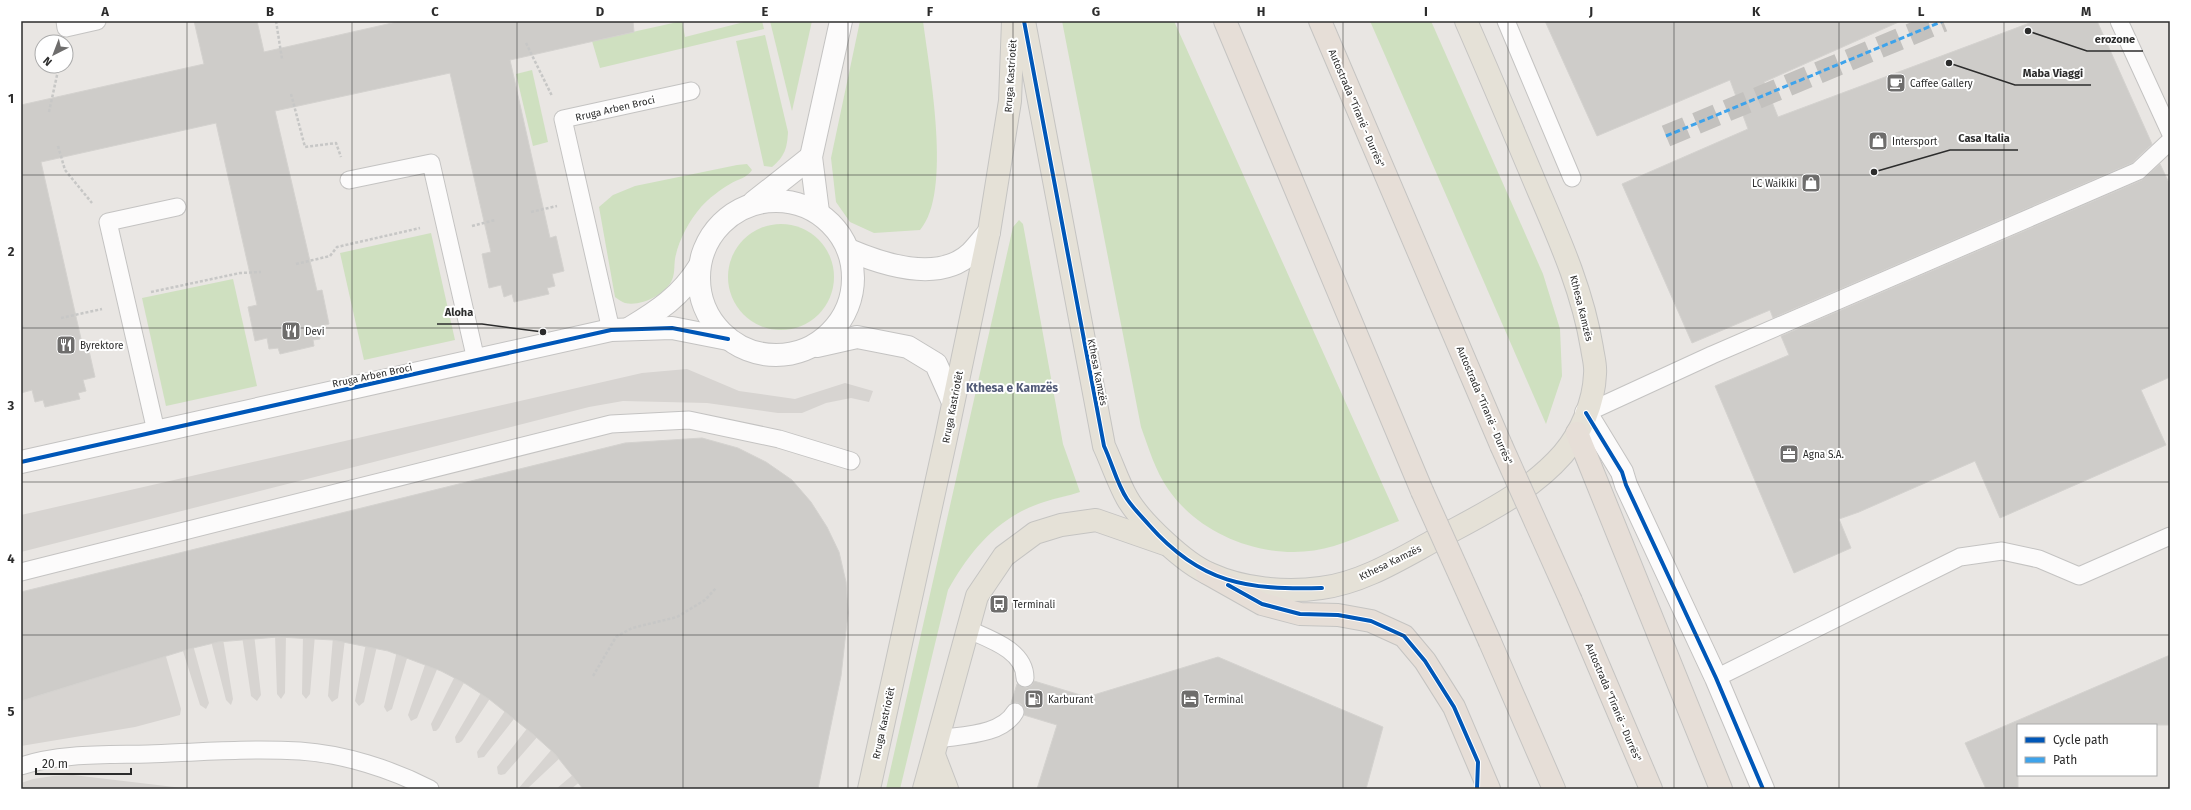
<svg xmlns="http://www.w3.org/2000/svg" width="2191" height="810" viewBox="0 0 2191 810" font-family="'Fira Sans',sans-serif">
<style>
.green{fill:#cfe0c0}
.plaza{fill:#d7d4d1}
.building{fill:#ceccc9;stroke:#d4d2cf}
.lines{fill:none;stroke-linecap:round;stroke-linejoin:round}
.street-tunnel{stroke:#c3c1be;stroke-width:22;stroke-dasharray:22 11;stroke-linecap:butt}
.lane-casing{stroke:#c4c3c2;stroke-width:19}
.street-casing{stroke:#c4c3c2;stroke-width:24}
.primary-casing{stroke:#c5c4c2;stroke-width:24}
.highway-casing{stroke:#c5c4c2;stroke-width:24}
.path{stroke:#c7c7c6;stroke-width:2.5;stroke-dasharray:3 2;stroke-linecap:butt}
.lane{stroke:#fcfbfb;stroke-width:17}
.street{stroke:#fcfbfb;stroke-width:22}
.primary{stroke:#e5e1d7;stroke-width:22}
.highway{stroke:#e6ded7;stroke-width:22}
.highway-bridge-casing{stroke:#c5c4c2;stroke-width:24;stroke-linecap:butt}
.highway-bridge{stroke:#e6ded7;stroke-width:22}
.quiet{stroke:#3ea3eb;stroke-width:3;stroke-dasharray:6 3;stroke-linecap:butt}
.cycleway-casing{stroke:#fff;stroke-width:6}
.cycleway{stroke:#0057b8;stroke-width:4}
.grid{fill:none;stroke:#2c2c2c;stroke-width:1;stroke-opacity:0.55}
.labels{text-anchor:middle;stroke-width:4;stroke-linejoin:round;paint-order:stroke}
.street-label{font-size:10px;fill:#2c2c2c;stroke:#fff}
.poi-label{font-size:10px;fill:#2c2c2c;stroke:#fff;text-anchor:start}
.quarter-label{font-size:12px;font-weight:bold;fill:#515a77;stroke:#fff}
.leader{fill:none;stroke:#2c2c2c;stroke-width:1.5}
.callout-dot{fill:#2c2c2c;stroke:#fff;stroke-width:1.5}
.callout-label{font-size:11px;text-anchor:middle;font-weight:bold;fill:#2c2c2c;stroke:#fff;stroke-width:4;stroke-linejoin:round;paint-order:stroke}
.neatline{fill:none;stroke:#2c2c2c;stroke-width:1.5}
.grid-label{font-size:13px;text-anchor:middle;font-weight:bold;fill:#2c2c2c}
</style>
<rect width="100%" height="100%" fill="#e9e6e3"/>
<g class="green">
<polygon points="682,21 685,37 748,21 762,21 764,29 600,68 592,41"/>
<polygon points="770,21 812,21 792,111"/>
<path d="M 860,21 L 923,21 C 929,69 953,193 920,230 L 874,233 L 850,222 L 836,202 L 831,158 Z"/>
<path d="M 1062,21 L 1174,21 L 1399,521 C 1378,529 1356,539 1334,546 C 1276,564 1203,540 1168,489 C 1155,470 1149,449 1141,427 Z"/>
<polygon points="1370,21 1431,21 1543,274 1560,329 1562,376 1546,424"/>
<path d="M 765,35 L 788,132 C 787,148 785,156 772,167 L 764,166 L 736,41 Z"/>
<polygon points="532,70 548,142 533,146 516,74"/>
<path d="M 747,164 L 752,170 C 747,178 738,179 730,184 C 720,190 709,198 701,207 C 689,221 678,241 675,259 C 674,266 675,273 672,280 C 666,294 641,307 625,303 C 622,302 618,299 615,297 L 599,207 L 613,195 L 635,186 L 737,165 Z"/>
<path d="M 1019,220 L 1023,224 L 1063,444 L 1080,492 C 1068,496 1056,498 1044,502 C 999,516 970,550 948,590 L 900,789 L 886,789 L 1013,227 Z"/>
<circle cx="781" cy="277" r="53"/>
<polygon points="431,233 455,340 364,360 340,253"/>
<polygon points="233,279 257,386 166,406 142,298"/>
</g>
<g class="plaza">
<polygon points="687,369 739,391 795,399 845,383 873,391 869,402 851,398 826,403 802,413 778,413 707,403 623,401 589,407 21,552 21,515 642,373"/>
<polygon points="270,622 313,624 376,635 418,649 460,668 495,688 529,714 578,762 599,789 587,789 581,781 571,789 556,789 575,773 561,757 527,789 518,789 553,748 539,735 505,774 501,775 498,774 497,767 529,726 517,715 484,757 478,758 477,752 507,708 491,697 462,741 459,743 456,743 455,737 482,691 465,681 439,728 436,731 433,731 431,724 455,676 438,667 417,718 411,721 408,715 426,662 408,655 392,709 387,712 384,707 397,651 377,646 364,702 359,706 355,701 366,643 345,639 338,698 332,702 328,696 333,637 315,635 310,694 306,699 302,694 303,635 286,634 285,693 281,699 277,694 275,634 254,634 261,695 257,701 251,696 242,636 223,639 233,699 231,705 226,700 211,641 193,645 209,703 206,709 200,705 182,648 165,653 181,709 180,715 135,727 21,746 21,701 158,658 154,644 227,627"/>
<polygon points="73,775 191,789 21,789 21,783 33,779 53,776"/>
</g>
<g class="building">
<polygon points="194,21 257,21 264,52 401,21 633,21 634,32 510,60 550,238 556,236 564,271 552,274 555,286 547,288 549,294 514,302 512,294 504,297 501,285 489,288 482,254 491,252 450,73 275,111 317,291 322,290 329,324 317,327 320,339 313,340 314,346 280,354 278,348 269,349 267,338 255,341 248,307 257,305 216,123 41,162 82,343 87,342 95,377 83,380 86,391 78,393 80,399 45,407 43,400 35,402 32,390 21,393 21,105 204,64"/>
<polygon points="1545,21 1901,21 1764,82 1778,117 2035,21 2097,21 2152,144 2132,163 1773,318 1770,310 1692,343 1622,184 1748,129 1730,80 1597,136"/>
<polygon points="2160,164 2170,185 2170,377 2141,390 2166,445 2000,518 1975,461 1859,512 1839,519 1851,548 1794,573 1715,386 1789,355 1781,336 2142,180"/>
<polygon points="702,438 738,448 766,462 792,480 811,502 827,527 839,552 846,582 848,613 841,676 818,789 583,789 555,754 534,735 489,699 466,684 441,671 388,651 333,640 278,637 218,642 189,649 21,701 21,592 625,443"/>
<polygon points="2170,655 2170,725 2018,725 2018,789 1986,789 1965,743"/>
<polygon points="1218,657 1383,727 1366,789 1037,789 1057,725 1024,715 1024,709 1021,704 1016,702 1011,703 1017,684 1026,688 1032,685 1034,681 1087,697"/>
</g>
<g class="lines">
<polyline class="street-tunnel" points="1666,136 1943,21"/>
<g class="lane-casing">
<g id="lane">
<polyline points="65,21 66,28 97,21"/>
<polyline points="1506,21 1572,178"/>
<polyline points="2119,21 2170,132"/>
<polyline points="349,180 431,163 476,360"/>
<polyline points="611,330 563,119 691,91"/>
<polyline points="1586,413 1712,355 2138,171 2170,141"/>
<polyline points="156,431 108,222 177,207"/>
<polyline points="21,572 611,424 689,420 779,439 851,461"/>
<path d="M 967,629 C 989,639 1025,650 1025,678"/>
<polyline points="1716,678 1960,557 2002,551 2039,559 2079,576 2170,536"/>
<path d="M 939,739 C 963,735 1002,735 1015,712"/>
<path d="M 21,766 C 61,753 106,755 148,754 C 198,752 249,748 300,751 C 344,754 391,769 430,789"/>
</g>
</g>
<g class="street-casing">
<g id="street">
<circle cx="776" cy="278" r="77"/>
<polyline points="754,202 811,157"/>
<polyline points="818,212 811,157 841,21"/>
<path d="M 849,250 C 884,265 939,283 971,253 C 977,247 983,239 989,232"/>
<path d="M 630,328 C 658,311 681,296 699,267"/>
<polyline points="817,346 857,337 908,347 936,364 953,402"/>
<polyline points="1586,413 1622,472 1626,485 1716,678 1763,789"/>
<polyline points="21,462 611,330 672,328 728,339"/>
</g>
</g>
<g class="primary-casing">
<g id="primary">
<path d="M 1024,21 L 1104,446 C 1112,463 1118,482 1127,498 C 1140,521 1185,564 1210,574 C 1243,589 1285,593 1321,588 C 1362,583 1400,559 1435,540 C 1479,516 1529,493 1563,454 C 1581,433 1594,402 1595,374 C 1596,365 1593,356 1592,348 C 1583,293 1561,243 1539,192 C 1515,135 1491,78 1466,21"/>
<polyline points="934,755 947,789"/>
<polyline points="869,789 946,438 989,232 1010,101 1013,21"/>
<polyline points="924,789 977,596 1004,556 1035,533 1061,525 1096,520 1165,544"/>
</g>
</g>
<g class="highway-casing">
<g id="highway">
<polyline points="1225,21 1422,491"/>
<polyline points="1320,21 1501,445"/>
<polyline points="1577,433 1721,789"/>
<polyline points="1207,573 1262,604 1300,614 1338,615 1371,621 1404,636 1425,661 1454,707 1489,789"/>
<polyline points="1571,601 1651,789"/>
<polyline points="1490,642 1554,789"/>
</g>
</g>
<g class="path">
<polyline points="276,21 282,59"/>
<polyline points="526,43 552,96"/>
<polyline points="291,94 305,147 336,143 341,157"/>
<polyline points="49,112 59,66"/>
<polyline points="58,146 65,170 92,203"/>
<polyline points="531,212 557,206"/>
<polyline points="472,226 495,220"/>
<polyline points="296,264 330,256 337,247 420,228"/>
<polyline points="151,292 240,273 261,272"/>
<polyline points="61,318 102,309"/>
<polyline points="21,327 26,326"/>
<polyline points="593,676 616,637 632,628 677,617 705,600 716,588"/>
</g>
<use href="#lane" class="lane"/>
<use href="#street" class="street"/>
<use href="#primary" class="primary"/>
<use href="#highway" class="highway"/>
<g class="highway-bridge-casing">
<g id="highway-bridge">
<polyline points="1501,445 1571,601"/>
<polyline points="1422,491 1490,642"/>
</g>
</g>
<use href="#highway-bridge" class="highway-bridge"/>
<polyline class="quiet" points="1666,136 1943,21"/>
<g class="cycleway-casing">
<g id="cycleway">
<path d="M 1024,21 L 1104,446 C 1112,463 1117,484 1127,499 C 1133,508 1142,517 1149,525 C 1201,584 1247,590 1322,588"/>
<polyline points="1586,413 1622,472 1626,485 1716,678 1763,789"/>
<polyline points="21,462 611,330 672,328 728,339"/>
<polyline points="1228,585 1262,604 1300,614 1338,615 1371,621 1404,636 1425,661 1454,707 1478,762 1477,789"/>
</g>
</g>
<use href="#cycleway" class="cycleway"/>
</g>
<path class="grid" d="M 187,21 L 187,789M 352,21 L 352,789M 517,21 L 517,789M 683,21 L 683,789M 848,21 L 848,789M 1013,21 L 1013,789M 1178,21 L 1178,789M 1343,21 L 1343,789M 1508,21 L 1508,789M 1674,21 L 1674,789M 1839,21 L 1839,789M 2004,21 L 2004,789M 21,175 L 2170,175M 21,328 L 2170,328M 21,482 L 2170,482M 21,635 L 2170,635"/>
<defs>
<g id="cafe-square" transform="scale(1)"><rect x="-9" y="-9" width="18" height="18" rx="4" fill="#6e6d6c" stroke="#fff"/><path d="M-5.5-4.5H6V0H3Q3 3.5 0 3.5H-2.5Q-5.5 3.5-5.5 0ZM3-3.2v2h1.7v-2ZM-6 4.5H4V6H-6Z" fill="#fff"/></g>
<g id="shop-square" transform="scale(1)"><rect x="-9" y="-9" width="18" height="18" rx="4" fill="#6e6d6c" stroke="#fff"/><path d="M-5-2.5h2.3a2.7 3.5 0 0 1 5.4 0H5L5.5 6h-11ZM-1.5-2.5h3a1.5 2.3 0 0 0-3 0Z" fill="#fff"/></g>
<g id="restaurant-square" transform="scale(1)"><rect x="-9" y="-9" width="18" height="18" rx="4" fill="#6e6d6c" stroke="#fff"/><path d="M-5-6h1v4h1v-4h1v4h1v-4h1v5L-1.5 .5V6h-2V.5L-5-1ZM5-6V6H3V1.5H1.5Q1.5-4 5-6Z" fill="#fff"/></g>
<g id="office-square" transform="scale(1)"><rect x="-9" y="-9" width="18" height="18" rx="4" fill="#6e6d6c" stroke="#fff"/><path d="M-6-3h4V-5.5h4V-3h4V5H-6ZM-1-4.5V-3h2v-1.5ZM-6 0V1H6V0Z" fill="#fff"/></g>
<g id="bus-square" transform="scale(1)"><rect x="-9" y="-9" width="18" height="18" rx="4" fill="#6e6d6c" stroke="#fff"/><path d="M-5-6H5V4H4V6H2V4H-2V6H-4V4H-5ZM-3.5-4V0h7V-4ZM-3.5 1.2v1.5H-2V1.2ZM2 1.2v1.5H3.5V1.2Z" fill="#fff"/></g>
<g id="fuel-square" transform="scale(1)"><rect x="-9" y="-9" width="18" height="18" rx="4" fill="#6e6d6c" stroke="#fff"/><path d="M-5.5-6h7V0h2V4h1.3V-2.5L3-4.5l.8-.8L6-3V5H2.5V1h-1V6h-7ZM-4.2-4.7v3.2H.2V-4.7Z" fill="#fff"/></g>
<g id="hotel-square" transform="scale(1)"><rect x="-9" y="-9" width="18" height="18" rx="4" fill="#6e6d6c" stroke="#fff"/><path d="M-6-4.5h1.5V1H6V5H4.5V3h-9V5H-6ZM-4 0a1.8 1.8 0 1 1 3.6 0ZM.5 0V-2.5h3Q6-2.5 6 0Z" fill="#fff"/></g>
</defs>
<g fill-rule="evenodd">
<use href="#cafe-square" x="1896" y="83"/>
<use href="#shop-square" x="1878" y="141"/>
<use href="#shop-square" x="1811" y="183"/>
<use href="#restaurant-square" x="291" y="331"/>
<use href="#restaurant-square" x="66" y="345"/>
<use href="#office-square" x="1789" y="454"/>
<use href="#bus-square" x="999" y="604"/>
<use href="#fuel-square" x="1034" y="699"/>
<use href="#hotel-square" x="1190" y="699"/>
</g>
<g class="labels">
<g class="street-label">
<text transform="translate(1010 76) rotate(-86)" y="4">Rruga Kastriotët</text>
<text transform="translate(615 108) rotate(-13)" y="4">Rruga Arben Broci</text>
<text transform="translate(1357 108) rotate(67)" y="4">Autostrada "Tiranë - Durrës"</text>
<text transform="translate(1582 308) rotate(76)" y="4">Kthesa Kamzës</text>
<text transform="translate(1098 372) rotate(79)" y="4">Kthesa Kamzës</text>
<text transform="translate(372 375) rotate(-12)" y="4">Rruga Arben Broci</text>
<text transform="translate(1485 405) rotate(67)" y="4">Autostrada "Tiranë - Durrës"</text>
<text transform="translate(952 407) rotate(-79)" y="4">Rruga Kastriotët</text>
<text transform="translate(1390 562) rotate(-26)" y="4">Kthesa Kamzës</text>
<text transform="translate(1614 702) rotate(67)" y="4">Autostrada "Tiranë - Durrës"</text>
<text transform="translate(883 723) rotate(-78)" y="4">Rruga Kastriotët</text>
</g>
<g class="poi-label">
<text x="1910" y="87">Caffee Gallery</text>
<text x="1892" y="145">Intersport</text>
<text x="1797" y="187" text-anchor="end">LC Waikiki</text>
<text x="305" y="335">Devi</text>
<text x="80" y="349">Byrektore</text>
<text x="1803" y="458">Agna S.A.</text>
<text x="1013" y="608">Terminali</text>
<text x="1048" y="703">Karburant</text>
<text x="1204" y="703">Terminal</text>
</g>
<g class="quarter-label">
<text x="1012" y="392">Kthesa e Kamzës</text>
</g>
</g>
<path class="leader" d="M2028 31L2087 51H2143M1949 63L2015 85H2091M1874 172L1950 150H2018M543 332L482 324H437"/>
<g class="callout-dot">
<circle cx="2028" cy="31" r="4"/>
<circle cx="1949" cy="63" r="4"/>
<circle cx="1874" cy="172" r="4"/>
<circle cx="543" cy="332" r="4"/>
</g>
<g class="callout-label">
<text x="2115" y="43">erozone</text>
<text x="2053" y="77">Maba Viaggi</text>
<text x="1984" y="142">Casa Italia</text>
<text x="459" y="316">Aloha</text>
</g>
<rect width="2191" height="810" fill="none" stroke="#ffffff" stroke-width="44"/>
<rect x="2017" y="724" width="140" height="52" fill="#ffffff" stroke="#ababab"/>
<rect x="2025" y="737" width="20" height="6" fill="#0057b8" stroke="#ababab"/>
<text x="2053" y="744" font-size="12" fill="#2c2c2c">Cycle path</text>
<rect x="2025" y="757" width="20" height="6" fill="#3ea3eb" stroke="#ababab"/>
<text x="2053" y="764" font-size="12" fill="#2c2c2c">Path</text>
<g transform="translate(54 54) rotate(222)"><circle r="19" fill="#ffffff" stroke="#ababab"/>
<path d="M0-3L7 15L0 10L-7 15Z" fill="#6e6d6c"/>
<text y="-6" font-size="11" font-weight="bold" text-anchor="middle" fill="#2c2c2c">N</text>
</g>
<path d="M36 768v6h95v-6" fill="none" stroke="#2c2c2c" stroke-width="2"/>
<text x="42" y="768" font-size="12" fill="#2c2c2c" stroke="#ffffff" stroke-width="3" paint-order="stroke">20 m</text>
<rect x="22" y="22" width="2147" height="766" class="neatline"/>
<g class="grid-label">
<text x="105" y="16">A</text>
<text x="270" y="16">B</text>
<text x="435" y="16">C</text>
<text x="600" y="16">D</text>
<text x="765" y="16">E</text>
<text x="930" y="16">F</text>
<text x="1096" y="16">G</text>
<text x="1261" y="16">H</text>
<text x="1426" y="16">I</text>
<text x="1591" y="16">J</text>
<text x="1756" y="16">K</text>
<text x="1921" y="16">L</text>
<text x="2086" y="16">M</text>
<text x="11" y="103">1</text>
<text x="11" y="256">2</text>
<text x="11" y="410">3</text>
<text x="11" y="563">4</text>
<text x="11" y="716">5</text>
</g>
</svg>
